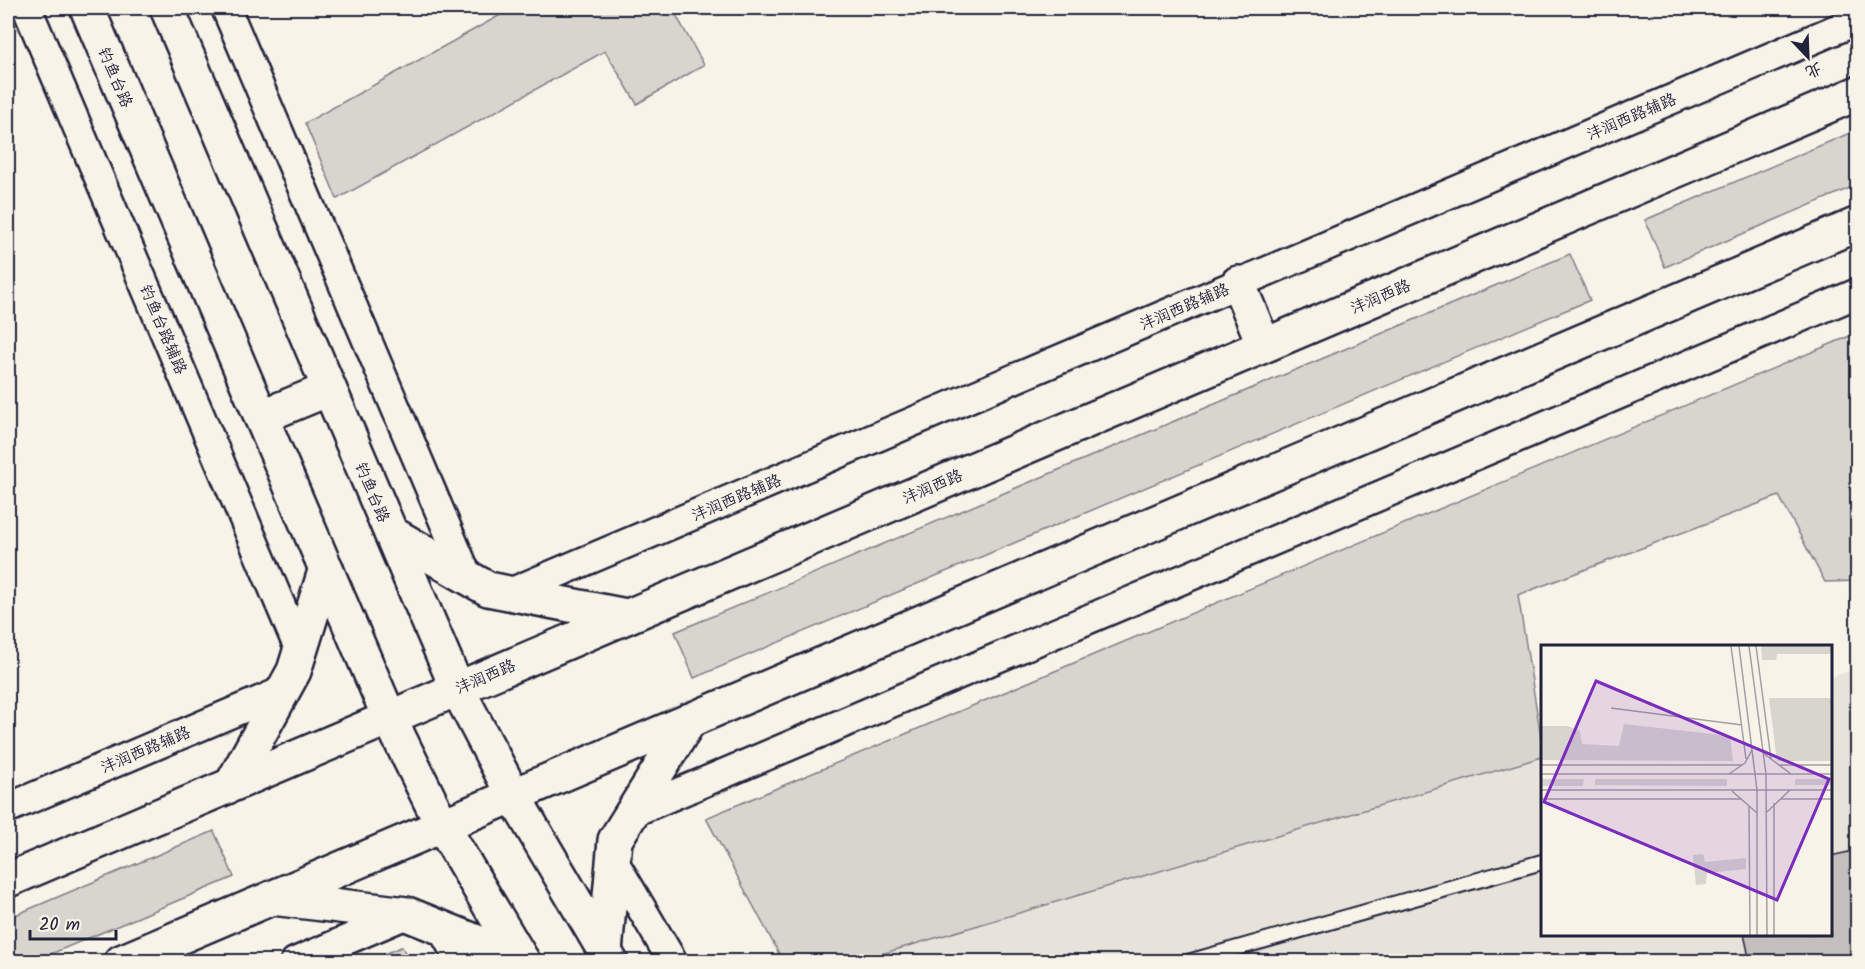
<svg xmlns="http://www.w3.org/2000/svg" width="1865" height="969" font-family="Kalam,'LXGW WenKai TC',sans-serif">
<rect width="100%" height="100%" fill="#f7f3e8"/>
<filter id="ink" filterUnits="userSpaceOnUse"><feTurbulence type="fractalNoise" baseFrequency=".0167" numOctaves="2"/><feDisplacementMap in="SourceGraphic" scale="12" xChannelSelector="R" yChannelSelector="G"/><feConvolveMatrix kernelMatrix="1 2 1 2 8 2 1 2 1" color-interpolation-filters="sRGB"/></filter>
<g filter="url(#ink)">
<path fill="#e7e3db" d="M1857 669V961L808 962 1542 757V934H1830L1831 677Z"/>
<g fill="#d8d5cf" stroke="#7d7c85" stroke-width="1.5">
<path d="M513 8H672L704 65 637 104 605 51 337 199 305 123Z"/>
<path d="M1857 130V185L1665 267 1645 220Z"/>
<path d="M1570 254 1590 300 694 678 675 632Z"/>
<path d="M1857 333V581L1825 582 1779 496 1518 595 1542 743V757L858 961H783L706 818Z"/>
<path d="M214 831 234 877 34 961H8V918Z"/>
<path d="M402 947 410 961H368L401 947Z"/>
</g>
<path fill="#c2bfbd" stroke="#22223b" stroke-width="1.5" d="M1858 850V962H1750L1744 934H1830V856Z"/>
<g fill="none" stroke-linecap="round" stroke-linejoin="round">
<g stroke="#22223b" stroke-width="18">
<path id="lane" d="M1188 962 1542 862"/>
</g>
<g stroke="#22223b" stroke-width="33">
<g id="street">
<path d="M27 8 300 651"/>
<path d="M226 8 468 578"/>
<path d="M510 593 1858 20"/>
<path d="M8 808 283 691"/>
<path d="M631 813 1858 293"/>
<path d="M613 860 673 962"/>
<path d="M441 927 461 962"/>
<path d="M295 962 407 914"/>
</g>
</g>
<g stroke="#22223b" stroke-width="38">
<g id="secondary">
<path d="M87 8 389 717 442 825 523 962"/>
<path d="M167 8 457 688 513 795 611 962"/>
<path d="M1238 283 1264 345"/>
<path d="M261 417 329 389"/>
<path d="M391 533 488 589 626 616"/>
<path d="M232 784 294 671 326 568"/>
<path d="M8 880 1858 93"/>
<path d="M272 898 407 914 522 960"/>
<path d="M605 952 615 840 690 720"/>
<path d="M121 962 1858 224"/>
</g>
</g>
<use href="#lane" stroke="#f7f3e8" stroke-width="14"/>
<use href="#street" stroke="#f7f3e8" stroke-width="28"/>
<use href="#secondary" stroke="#f7f3e8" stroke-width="33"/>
</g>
</g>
<g text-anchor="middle" stroke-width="4.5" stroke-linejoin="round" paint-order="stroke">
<g font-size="16" fill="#22223b" stroke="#f7f3e8">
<text transform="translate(116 77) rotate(67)" y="6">钓鱼台路</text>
<text transform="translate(1631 116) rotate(-23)" y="6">沣润西路辅路</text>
<text transform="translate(1380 296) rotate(-23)" y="6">沣润西路</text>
<text transform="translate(1184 306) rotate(-23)" y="6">沣润西路辅路</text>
<text transform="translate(164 329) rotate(67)" y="6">钓鱼台路辅路</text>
<text transform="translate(932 486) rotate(-23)" y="6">沣润西路</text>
<text transform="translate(373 492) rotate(67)" y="6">钓鱼台路</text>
<text transform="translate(736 497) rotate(-23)" y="6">沣润西路辅路</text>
<text transform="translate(485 676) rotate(-23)" y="6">沣润西路</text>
<text transform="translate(145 749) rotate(-23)" y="6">沣润西路辅路</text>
</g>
</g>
<g transform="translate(1541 645)">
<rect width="291" height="291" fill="#f7f3e8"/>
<path d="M220 1H291V9H236L235 15H221ZM228 53H291V116H236ZM83 79 189 91 192 116 0 115V81H27L39 86 41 99 78 101ZM0 134H43L42 141H0ZM54 134H186V141L54 140ZM254 134H291V140H254ZM162 209 164 217 205 213V224L166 228 165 239 155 240 152 210Z" fill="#d8d5cf"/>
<path fill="none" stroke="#a29fa3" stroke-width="1.5" d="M190 1 205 114M198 1 216 145V290M208 1 225 129 226 290M215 1 230 114M70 63 201 80M222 108 250 129M0 120H201M237 120H291M0 129H291M188 129 204 118 211 105M0 145H291M191 146 216 168M0 154H201M240 154H291M233 158V290M208 161 209 290M226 167 249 145"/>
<path fill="#7b2cbf" fill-opacity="0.15" stroke="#7b2cbf" stroke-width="3" d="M55 36 288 134 236 255 3 157Z"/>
<rect width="291" height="291" fill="none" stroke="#22223b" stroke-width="3"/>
</g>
<rect width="1865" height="969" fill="none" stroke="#f7f3e8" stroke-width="30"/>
<rect x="15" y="15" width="1835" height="939" fill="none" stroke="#22223b" stroke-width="2" filter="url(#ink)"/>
<g transform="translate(1808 57) rotate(157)" stroke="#f7f3e8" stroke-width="4.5" paint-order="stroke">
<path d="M0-4.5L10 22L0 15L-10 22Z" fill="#22223b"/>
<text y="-9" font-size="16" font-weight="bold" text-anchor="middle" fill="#22223b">北</text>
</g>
<path d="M30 930v9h86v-9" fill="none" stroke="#22223b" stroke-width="3"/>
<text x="39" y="930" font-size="18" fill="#22223b" stroke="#f7f3e8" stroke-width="4.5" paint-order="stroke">20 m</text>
</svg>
